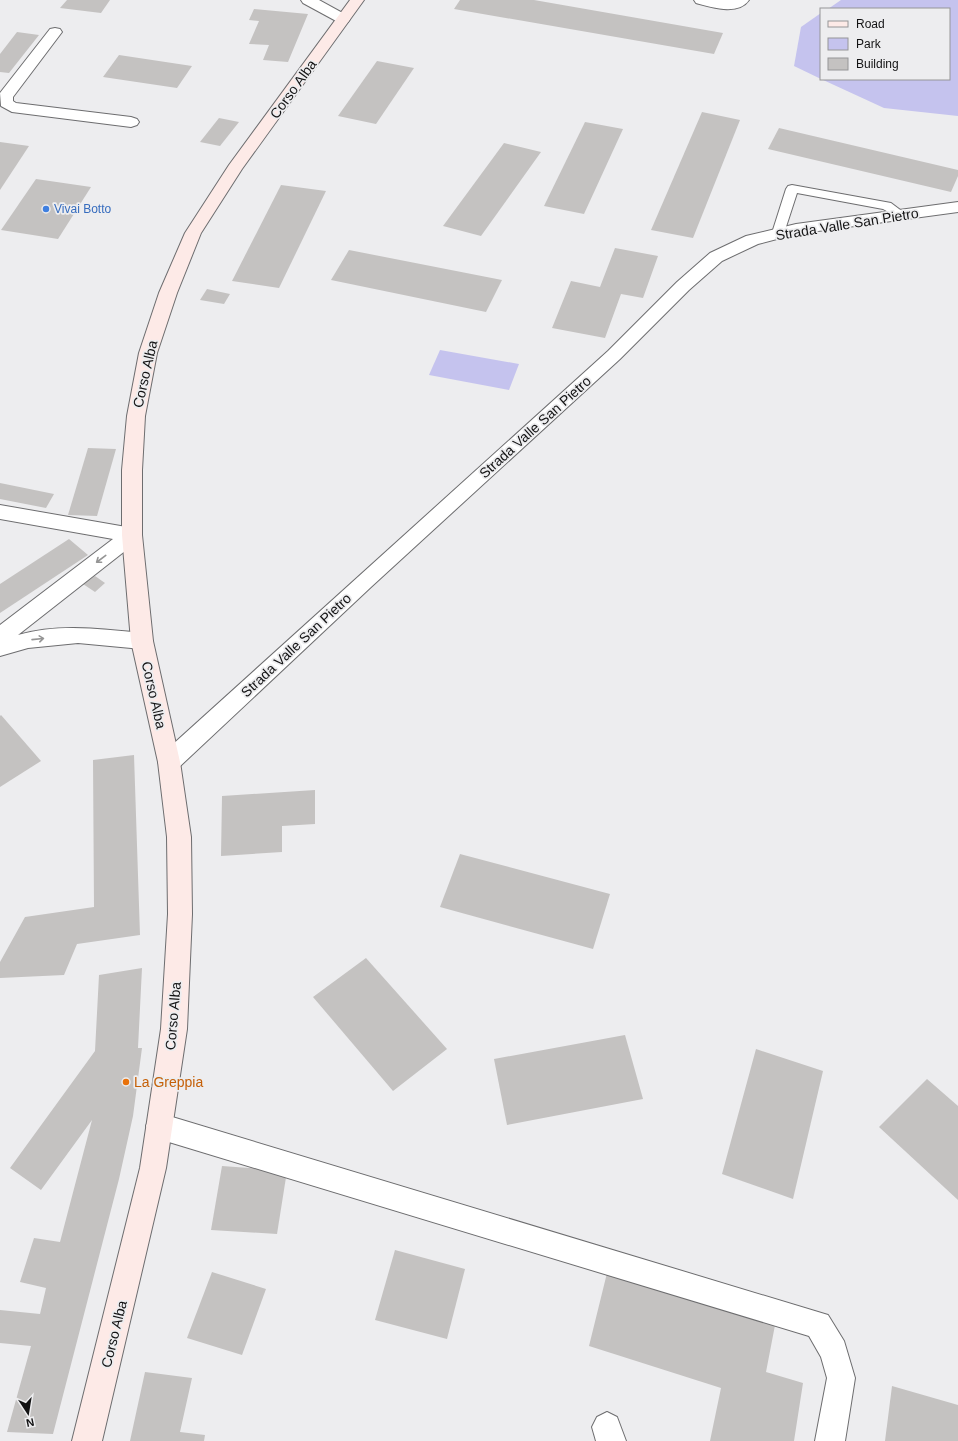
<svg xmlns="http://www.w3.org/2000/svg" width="958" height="1441" font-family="Arial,sans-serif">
<rect width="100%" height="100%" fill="#ededef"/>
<g fill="#c5c3ee">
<path d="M841 0H958V116L884 108 821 79H949V9H828Z"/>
<path d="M821 13V79L794 66 801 27Z"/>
<path d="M440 350 519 364 509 390 429 375Z"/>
</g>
<g fill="#c4c2c1">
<path d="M67 0H110L101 13 60 8Z"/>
<path d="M460 0H534L723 33 714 54 454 9Z"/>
<path d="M254 9 308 14 288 62 263 60 269 45 249 44 259 21 249 20Z"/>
<path d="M17 32 39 35 9 73 0 72V54Z"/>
<path d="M119 55 192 66 177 88 103 77Z"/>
<path d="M377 61 414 68 376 124 338 116Z"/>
<path d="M702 112 740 120 693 238 651 230Z"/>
<path d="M219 118 239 122 220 146 200 142Z"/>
<path d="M585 122 623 129 584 214 544 206Z"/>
<path d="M779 128 958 170V176L951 192 768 149Z"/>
<path d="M0 142 29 146 0 190Z"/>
<path d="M504 143 541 152 481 236 443 226Z"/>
<path d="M36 179 91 187 58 239 1 230Z"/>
<path d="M281 185 326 191 279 288 232 281Z"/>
<path d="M615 248 658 256 643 298 621 294 605 338 552 328 571 281 600 287Z"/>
<path d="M349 250 502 280 486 312 331 280Z"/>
<path d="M207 289 230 294 224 304 200 300Z"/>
<path d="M88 448 116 449 97 516 68 515Z"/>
<path d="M0 483 54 494 46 508 0 499Z"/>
<path d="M69 539 88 555 0 613V584Z"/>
<path d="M95 576 105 583 95 592 83 584Z"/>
<path d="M1 715 41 761 0 787V716Z"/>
<path d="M134 755 140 935 77 944 64 975 0 978V962L25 917 94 907 93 760Z"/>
<path d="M315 790V824L282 826V852L221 856 222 796Z"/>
<path d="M460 854 610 894 593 949 440 907Z"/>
<path d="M366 958 447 1049 393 1091 313 997Z"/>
<path d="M142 968 138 1048H142L133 1116 119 1179 53 1434 7 1432 31 1346 0 1343V1310L40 1314 46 1288 20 1282 34 1238 60 1242 92 1120 41 1190 10 1168 95 1051 99 975Z"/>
<path d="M625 1035 643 1099 507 1125 494 1059Z"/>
<path d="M756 1049 823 1071 793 1199 722 1174Z"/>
<path d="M927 1079 958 1106V1200L879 1127Z"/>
<path d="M222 1166 287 1171 277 1234 211 1230Z"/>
<path d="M395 1250 465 1269 447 1339 375 1320Z"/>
<path d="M608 1269 776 1320 766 1372 803 1383 794 1441H710L721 1388 589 1346Z"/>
<path d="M212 1272 266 1289 242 1355 187 1338Z"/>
<path d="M145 1372 192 1378 180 1432 205 1435 204 1441H130Z"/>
<path d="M892 1386 958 1405V1441H885Z"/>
</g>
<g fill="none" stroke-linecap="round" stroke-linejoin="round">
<g stroke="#6d6d6f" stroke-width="2">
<path id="lane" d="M792 185 891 203 907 215 905 218 901 219 883 209 797 193 784 233 782 236H774L772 233 786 189 788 186Z"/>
</g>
<g stroke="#6d6d6f" stroke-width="2">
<g id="street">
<path d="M301 0H319L348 16 350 19 348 22 343 23 338 22 303 3Z"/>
<path d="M694 0H749C738 16 711 7 696 3Z"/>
<path d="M55 28 60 29 62 32 13 97V101L16 103 131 117 137 119 139 122 137 125 131 127 12 112 1 106 0 93 50 29Z"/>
<path d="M958 202V212L796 234 758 244 722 261 689 290 620 359 371 587 177 769 169 771 161 769 158 762 161 755 608 351 677 282 710 253 746 236 796 224Z"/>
<path d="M0 505 132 528 139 530 142 535 139 540 18 635C59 623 101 629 142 633L149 635 153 641 149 647 142 649 78 643 28 648 0 656V625L113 539 0 519Z"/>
<path d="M159 1113 828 1315 844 1341 855 1378 845 1441H815L827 1378 821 1357 809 1336 159 1139 150 1135 146 1126 150 1117Z"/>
<path d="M607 1412 617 1417 626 1441H596L592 1427 597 1417Z"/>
</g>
</g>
<g stroke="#6d6d6f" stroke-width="2">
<path id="secondary" d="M350 0H364L242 169 201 233 177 293 157 353 145 416 142 470V535L153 641 180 762 191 837 192 914 187 1029 166 1168 102 1441H72L140 1168 161 1029 168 914 167 837 158 762 131 641 122 535V470L127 416 139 353 159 293 185 233 229 165Z"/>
</g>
<use href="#lane" fill="#fff" fill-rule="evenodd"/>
<use href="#street" fill="#fff" fill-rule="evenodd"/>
<use href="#secondary" fill="#fdeae7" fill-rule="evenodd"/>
</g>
<defs><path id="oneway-shaft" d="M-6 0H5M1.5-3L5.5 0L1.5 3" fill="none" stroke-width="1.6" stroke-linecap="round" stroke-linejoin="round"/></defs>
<g stroke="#959595">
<use href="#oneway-shaft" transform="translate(101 559) rotate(143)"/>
<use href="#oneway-shaft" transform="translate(38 639) rotate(-6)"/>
</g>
<circle fill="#3f7fe0" stroke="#ededef" stroke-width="1.5" cx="46" cy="209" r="4"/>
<circle fill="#e8710a" stroke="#ededef" stroke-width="1.5" cx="126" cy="1082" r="4"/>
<g text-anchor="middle" stroke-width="3.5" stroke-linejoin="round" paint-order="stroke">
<g font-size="12" fill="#366cbe" stroke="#ededef" text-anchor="start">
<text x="54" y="213">Vivai Botto</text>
</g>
<g font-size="14" fill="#131314" stroke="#ededef">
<text transform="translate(293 89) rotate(-54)" y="5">Corso Alba</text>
<text transform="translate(847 224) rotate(-9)" y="5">Strada Valle San Pietro</text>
<text transform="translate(145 374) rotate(-77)" y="5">Corso Alba</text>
<text transform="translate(535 427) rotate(-42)" y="5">Strada Valle San Pietro</text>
<text transform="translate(296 645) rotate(-43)" y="5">Strada Valle San Pietro</text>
<text transform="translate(154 695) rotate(77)" y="5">Corso Alba</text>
<text transform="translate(173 1016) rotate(-85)" y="5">Corso Alba</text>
<text transform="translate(114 1334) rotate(-76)" y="5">Corso Alba</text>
</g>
<g font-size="14" fill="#c56008" stroke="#ededef" text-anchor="start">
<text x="134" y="1087">La Greppia</text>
</g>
</g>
<rect x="820" y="8" width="130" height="72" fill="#ededef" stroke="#969697"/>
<rect x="828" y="21" width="20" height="6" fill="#fdeae7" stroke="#969697"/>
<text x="856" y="28" font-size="12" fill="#131314">Road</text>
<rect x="828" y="38" width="20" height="12" fill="#c5c3ee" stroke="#969697"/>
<text x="856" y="48" font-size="12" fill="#131314">Park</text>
<rect x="828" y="58" width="20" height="12" fill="#c4c2c1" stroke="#969697"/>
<text x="856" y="68" font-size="12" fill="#131314">Building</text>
<g transform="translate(28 1413) rotate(168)" stroke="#ededef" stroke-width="3" paint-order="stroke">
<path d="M0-3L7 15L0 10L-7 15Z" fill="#131314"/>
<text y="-6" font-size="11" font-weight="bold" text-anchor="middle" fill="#131314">N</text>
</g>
</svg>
